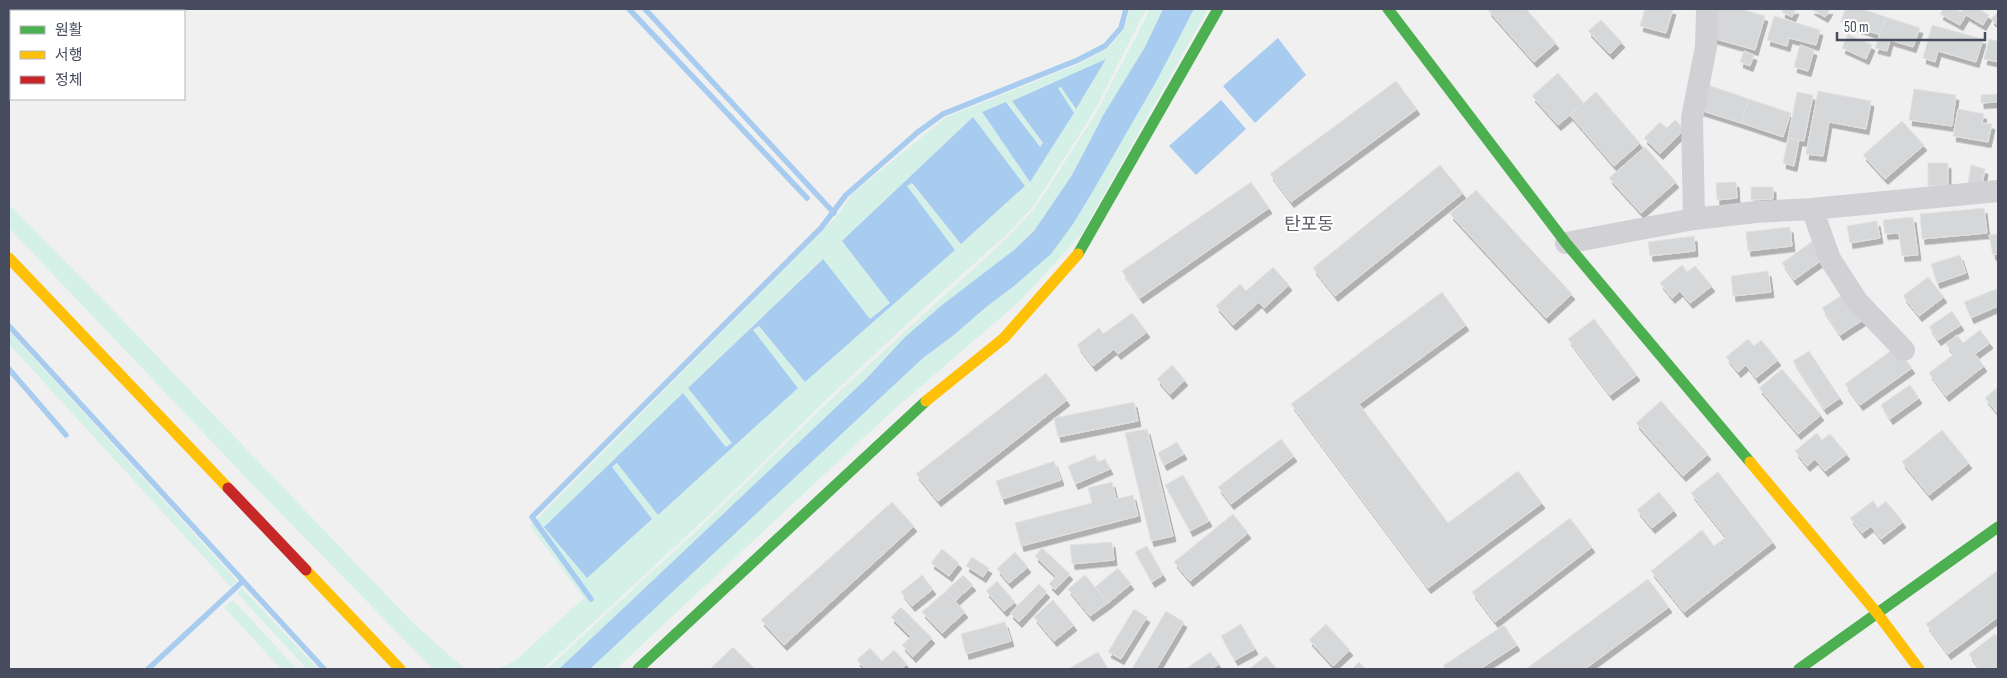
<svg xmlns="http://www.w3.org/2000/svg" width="2007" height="678" font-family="'Sofia Sans Condensed','Noto Sans KR',sans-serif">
<defs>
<filter id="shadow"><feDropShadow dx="3" dy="5.5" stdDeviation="0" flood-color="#0004"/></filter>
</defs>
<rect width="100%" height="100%" fill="#f1f0f0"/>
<g fill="#d4f0e7" fill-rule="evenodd">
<path d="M1130 9H1146L1095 110 1033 207 1004 237 923 309 827 399 708 516 543 669H495L505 666 517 659 584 598 530 526 838 215 851 195 946 117 1081 63 1108 48 1124 30ZM1105 60 1076 109 1061 87 1058 89 1074 113 1030 181 982 113 1007 102 1039 147 1043 144 1012 101ZM973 117 1025 186 961 244 911 183 907 187 955 250 805 382 758 326 753 331 798 387 658 515 617 463 544 527 683 393 727 447 732 443 688 388 822 259 870 319 890 303 843 241Z"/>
<path d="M1150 9H1163L1145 47 1104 114 1072 175 1034 231 1014 250 942 305 904 338 866 379 559 669H547L710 518 829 401 1006 239 1035 208 1097 112Z"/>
<path d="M1194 9H1208L1081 235 1021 300 889 414 616 669H590L923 358 954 335 985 308 1014 286 1093 191 1157 80Z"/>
<path d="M9 205 113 310 414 624 464 668 470 669H433L252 484 9 228Z"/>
<path d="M9 331 237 581 231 587 9 344Z"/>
<path d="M242 588 318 669H307L237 593Z"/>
<path d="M233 600 297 669H281L224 607Z"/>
</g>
<g fill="#a8ccef">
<path d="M1163 9H1194L1157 80 1093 191 1073 224 1051 254 1014 286 985 308 954 335 923 358 590 669H559L866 379 904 338 942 305 1014 250 1034 231 1072 175 1104 114 1145 47Z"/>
<path d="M1278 38 1306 75 1255 123 1223 86Z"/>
<path d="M1106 59 1076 109 1061 87 1058 88 1074 113 1030 182 982 112 1006 102 1040 147 1043 143 1012 101Z"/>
<path d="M1221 100 1246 129 1196 175 1169 146Z"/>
<path d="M973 117 1025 186 961 244 912 183 907 186 955 250 805 382 759 326 753 330 798 388 658 515 617 463 612 467 652 519 587 578 544 527 683 393 726 447 732 443 688 388 823 259 870 319 890 303 842 241Z"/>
</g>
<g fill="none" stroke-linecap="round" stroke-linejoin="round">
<g stroke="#a8ccef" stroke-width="5.5">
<path d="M629 9 807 198"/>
<path d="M645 9 834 213"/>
<path d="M9 326 324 669"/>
<path d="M9 369 66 435"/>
<path d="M591 599 532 517 821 228 846 195 918 132 943 114 1078 60 1105 46 1121 28 1126 9"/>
<path d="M148 669 243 581"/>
</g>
</g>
<g fill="#d6d7d9" stroke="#e2e2e3" filter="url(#shadow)">
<path d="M1490 9H1526L1556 43 1534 62 1488 10Z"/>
<path d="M1645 9H1673L1666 33 1640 26Z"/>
<path d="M1717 9H1741L1765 16 1755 50 1709 37Z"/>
<path d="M1783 9H1796L1792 17 1782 12Z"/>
<path d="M1811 9H1830L1825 17Z"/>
<path d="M1845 9H1862L1886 17 1880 35 1841 22Z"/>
<path d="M1943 9H1956L1961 12 1963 9H1979L1989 15 1983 25 1966 15 1960 25 1940 14Z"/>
<path d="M1998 12V26L1991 19Z"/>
<path d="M1774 16 1820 30 1816 45 1789 38 1787 46 1767 40Z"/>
<path d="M1886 17 1920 28 1913 47 1890 40 1887 51 1875 48Z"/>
<path d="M1601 20 1622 42 1610 54 1588 31Z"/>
<path d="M1932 25 1983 39 1976 62 1938 51 1935 62 1923 58Z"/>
<path d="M1848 34 1872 45 1866 59 1842 48Z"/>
<path d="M1989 39 1998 41V62L1984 59Z"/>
<path d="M1800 45 1814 50 1808 71 1794 67Z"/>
<path d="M1744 51 1754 55 1750 66 1740 62Z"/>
<path d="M1558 73 1584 103 1558 125 1532 96Z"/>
<path d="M1396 81 1417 109 1291 202 1270 174Z"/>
<path d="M1708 85 1749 99 1741 123 1700 110Z"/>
<path d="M1914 89 1956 95 1952 126 1909 120Z"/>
<path d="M1818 91 1871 101 1866 129 1829 122 1823 156 1806 154Z"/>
<path d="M1596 92 1640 143 1614 166 1570 115Z"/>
<path d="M1797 92 1813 95 1804 141 1788 138Z"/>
<path d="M1998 94V102L1981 103V95Z"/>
<path d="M1749 99 1791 113 1783 137 1741 123Z"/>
<path d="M1958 109 1984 114 1982 123 1992 124 1988 142 1953 136Z"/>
<path d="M1675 120 1685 129 1660 154 1644 138 1660 122 1667 128Z"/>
<path d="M1902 121 1924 145 1885 179 1863 155Z"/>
<path d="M1788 138 1799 140 1794 166 1783 163Z"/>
<path d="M1645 147 1676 182 1641 213 1609 178Z"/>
<path d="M1928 163H1948V185L1928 186Z"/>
<path d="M1440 165 1463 193 1335 296 1313 268Z"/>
<path d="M1971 165 1985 169 1982 186 1968 183Z"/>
<path d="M1251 182 1269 208 1140 298 1122 271Z"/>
<path d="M1736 182 1737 198 1717 200 1716 183Z"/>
<path d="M1751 187H1773V199L1751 200Z"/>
<path d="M1476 190 1572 294 1546 318 1450 214Z"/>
<path d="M1984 208 1987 233 1922 239 1920 214Z"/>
<path d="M1913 217 1918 255 1902 256 1899 233 1885 234 1883 220Z"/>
<path d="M1877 221 1880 238 1850 243 1847 226Z"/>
<path d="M1790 227 1792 246 1748 251 1746 232Z"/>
<path d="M1998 234V254L1993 255 1989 235Z"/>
<path d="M1694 236 1695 251 1650 256 1648 242Z"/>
<path d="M1817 238 1829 255 1794 280 1782 263Z"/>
<path d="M1960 255 1966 273 1937 283 1931 264Z"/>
<path d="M1682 265 1687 272 1695 266 1712 286 1690 303 1680 291 1672 298 1660 283Z"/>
<path d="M1273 267 1289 285 1264 308 1259 302 1233 325 1216 306 1240 284 1246 291Z"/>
<path d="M1768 271 1771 292 1733 296 1731 276Z"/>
<path d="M1928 277 1944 297 1919 316 1903 296Z"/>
<path d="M1855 287 1872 314 1840 335 1822 308Z"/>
<path d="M1996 289 1998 295V306L1971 318 1964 302Z"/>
<path d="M1442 292 1466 325 1359 404 1448 523 1518 471 1542 503 1428 588 1291 404Z"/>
<path d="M1952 311 1961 325 1938 340 1929 327Z"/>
<path d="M1132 313 1147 332 1118 354 1114 349 1093 366 1077 345 1099 328 1103 334Z"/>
<path d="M1594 319 1637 375 1610 395 1568 339Z"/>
<path d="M1980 330 1990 343 1975 354 1984 366 1946 396 1929 373 1954 354 1946 344 1957 335 1963 343Z"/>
<path d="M1748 339 1754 346 1761 340 1778 360 1756 378 1746 365 1738 372 1726 357Z"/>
<path d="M1896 347 1912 368 1860 405 1845 384Z"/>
<path d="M1809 351 1840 398 1824 409 1793 361Z"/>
<path d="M1172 365 1185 380 1170 394 1157 379Z"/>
<path d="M1782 369 1821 415 1798 434 1759 388Z"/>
<path d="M1046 373 1067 400 938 501 916 474Z"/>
<path d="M1910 385 1919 398 1890 419 1881 405Z"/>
<path d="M1998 387V414L1985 398Z"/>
<path d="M1661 401 1708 454 1683 476 1636 423Z"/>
<path d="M1134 402 1138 421 1058 437 1054 418Z"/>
<path d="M1147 429 1173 536 1151 541 1125 433Z"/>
<path d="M1942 430 1969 463 1929 495 1902 462Z"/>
<path d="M1817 433 1822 440 1830 434 1847 454 1825 471 1815 459 1807 466 1795 451Z"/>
<path d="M1281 439 1294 456 1231 504 1218 487Z"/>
<path d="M1177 442 1184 454 1164 465 1158 453Z"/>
<path d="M1095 455 1098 462 1105 459 1110 469 1075 484 1068 466Z"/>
<path d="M1054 461 1061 480 1002 499 996 481Z"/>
<path d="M1718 472 1773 542 1684 612 1651 571 1702 530 1714 546 1726 537 1691 493Z"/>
<path d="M1183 475 1209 521 1190 531 1165 485Z"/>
<path d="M1112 482 1116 499 1133 495 1138 516 1021 546 1015 523 1092 503 1088 488Z"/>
<path d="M1659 492 1674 510 1652 528 1637 510Z"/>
<path d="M1873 501 1878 508 1886 501 1903 522 1881 539 1871 526 1862 533 1850 518Z"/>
<path d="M892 502 914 526 784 645 761 620Z"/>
<path d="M1233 514 1248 533 1190 581 1174 562Z"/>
<path d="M1570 518 1592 547 1495 622 1472 592Z"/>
<path d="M1112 542 1114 560 1072 564 1070 545Z"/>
<path d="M1147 546 1163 575 1152 582 1135 552Z"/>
<path d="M1042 548 1070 574 1055 590 1049 584 1056 576 1035 556Z"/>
<path d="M942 549 959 563 949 576 931 563Z"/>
<path d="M1015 552 1028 567 1009 583 997 569Z"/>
<path d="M972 557 989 568 983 577 966 566Z"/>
<path d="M1118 568 1131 584 1108 603 1095 587Z"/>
<path d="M1998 570V617L1948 654 1926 624Z"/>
<path d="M922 575 933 589 912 606 901 592Z"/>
<path d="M963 575 973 585 955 601 946 591Z"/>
<path d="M1085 575 1108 603 1090 616 1068 589Z"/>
<path d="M1648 579 1669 607 1585 669H1526Z"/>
<path d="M997 581 1015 602 1004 611 986 591Z"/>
<path d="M1039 584 1047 592 1019 622 1010 613Z"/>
<path d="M946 591 965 612 942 633 922 612Z"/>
<path d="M1053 600 1074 625 1054 641 1034 617Z"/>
<path d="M901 607 932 638 913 657 902 645 911 637 891 617Z"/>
<path d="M1134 609 1147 617 1121 659 1108 652Z"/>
<path d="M1166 611 1184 622 1156 669H1132Z"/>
<path d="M1005 622 1011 641 966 654 961 634Z"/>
<path d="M1241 624 1255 649 1235 660 1221 636Z"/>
<path d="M1326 624 1350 650 1333 666 1309 640Z"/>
<path d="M1504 625 1517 645 1480 669H1445L1443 666Z"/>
<path d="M1995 634 1998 637V669H1980L1969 654Z"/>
<path d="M733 647 755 669H710Z"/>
<path d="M870 648 882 661 894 650 907 664 901 669H865L857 660Z"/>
<path d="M1098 652 1108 669H1068Z"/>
<path d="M1210 652 1219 664 1212 669H1186Z"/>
<path d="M1266 656 1277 669H1249Z"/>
<path d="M1359 662 1366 669H1352Z"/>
</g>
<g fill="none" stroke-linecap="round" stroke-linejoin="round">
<g stroke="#d1d1d5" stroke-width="22">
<path d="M1812 209 1830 259 1857 301 1904 350"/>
<path d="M1694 219 1692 118 1706 47 1707 9"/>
<path d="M1566 243 1694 219 1756 212 1812 209 1998 191"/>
</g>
<g stroke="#4caf50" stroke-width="11">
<path d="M1388 9 1566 243 1750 462"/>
<path d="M1078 254 1218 9"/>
<path d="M638 669 926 401"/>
<path d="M1799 669 1998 527"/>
</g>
<g stroke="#ffc107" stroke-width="11">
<path d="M9 258 228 488"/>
<path d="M926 401 1004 338 1078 254"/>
<path d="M1750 462 1877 613 1919 669"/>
<path d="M306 570 400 669"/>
</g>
<path stroke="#c62828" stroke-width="11" d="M228 488 306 570"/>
</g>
<g text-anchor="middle" stroke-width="4" stroke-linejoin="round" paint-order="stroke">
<g font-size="18" fill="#5b5d64" stroke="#fff">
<text x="1309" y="230">탄포동</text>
</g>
</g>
<rect width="2007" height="678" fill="none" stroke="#464c5d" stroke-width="20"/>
<rect x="10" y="10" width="175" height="90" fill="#ffffff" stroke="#b5b7be"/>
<rect x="20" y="26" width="25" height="8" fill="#4caf50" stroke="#b5b7be"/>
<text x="55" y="35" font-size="15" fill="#464c5d">원활</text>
<rect x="20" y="51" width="25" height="8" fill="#ffc107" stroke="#b5b7be"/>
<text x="55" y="60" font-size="15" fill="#464c5d">서행</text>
<rect x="20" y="76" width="25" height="8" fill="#c62828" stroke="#b5b7be"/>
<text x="55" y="85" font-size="15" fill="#464c5d">정체</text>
<path d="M1837 32v8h148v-8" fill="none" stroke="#464c5d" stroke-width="2.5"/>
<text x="1844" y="32" font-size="15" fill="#464c5d" stroke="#ffffff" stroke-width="4" paint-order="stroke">50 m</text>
</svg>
